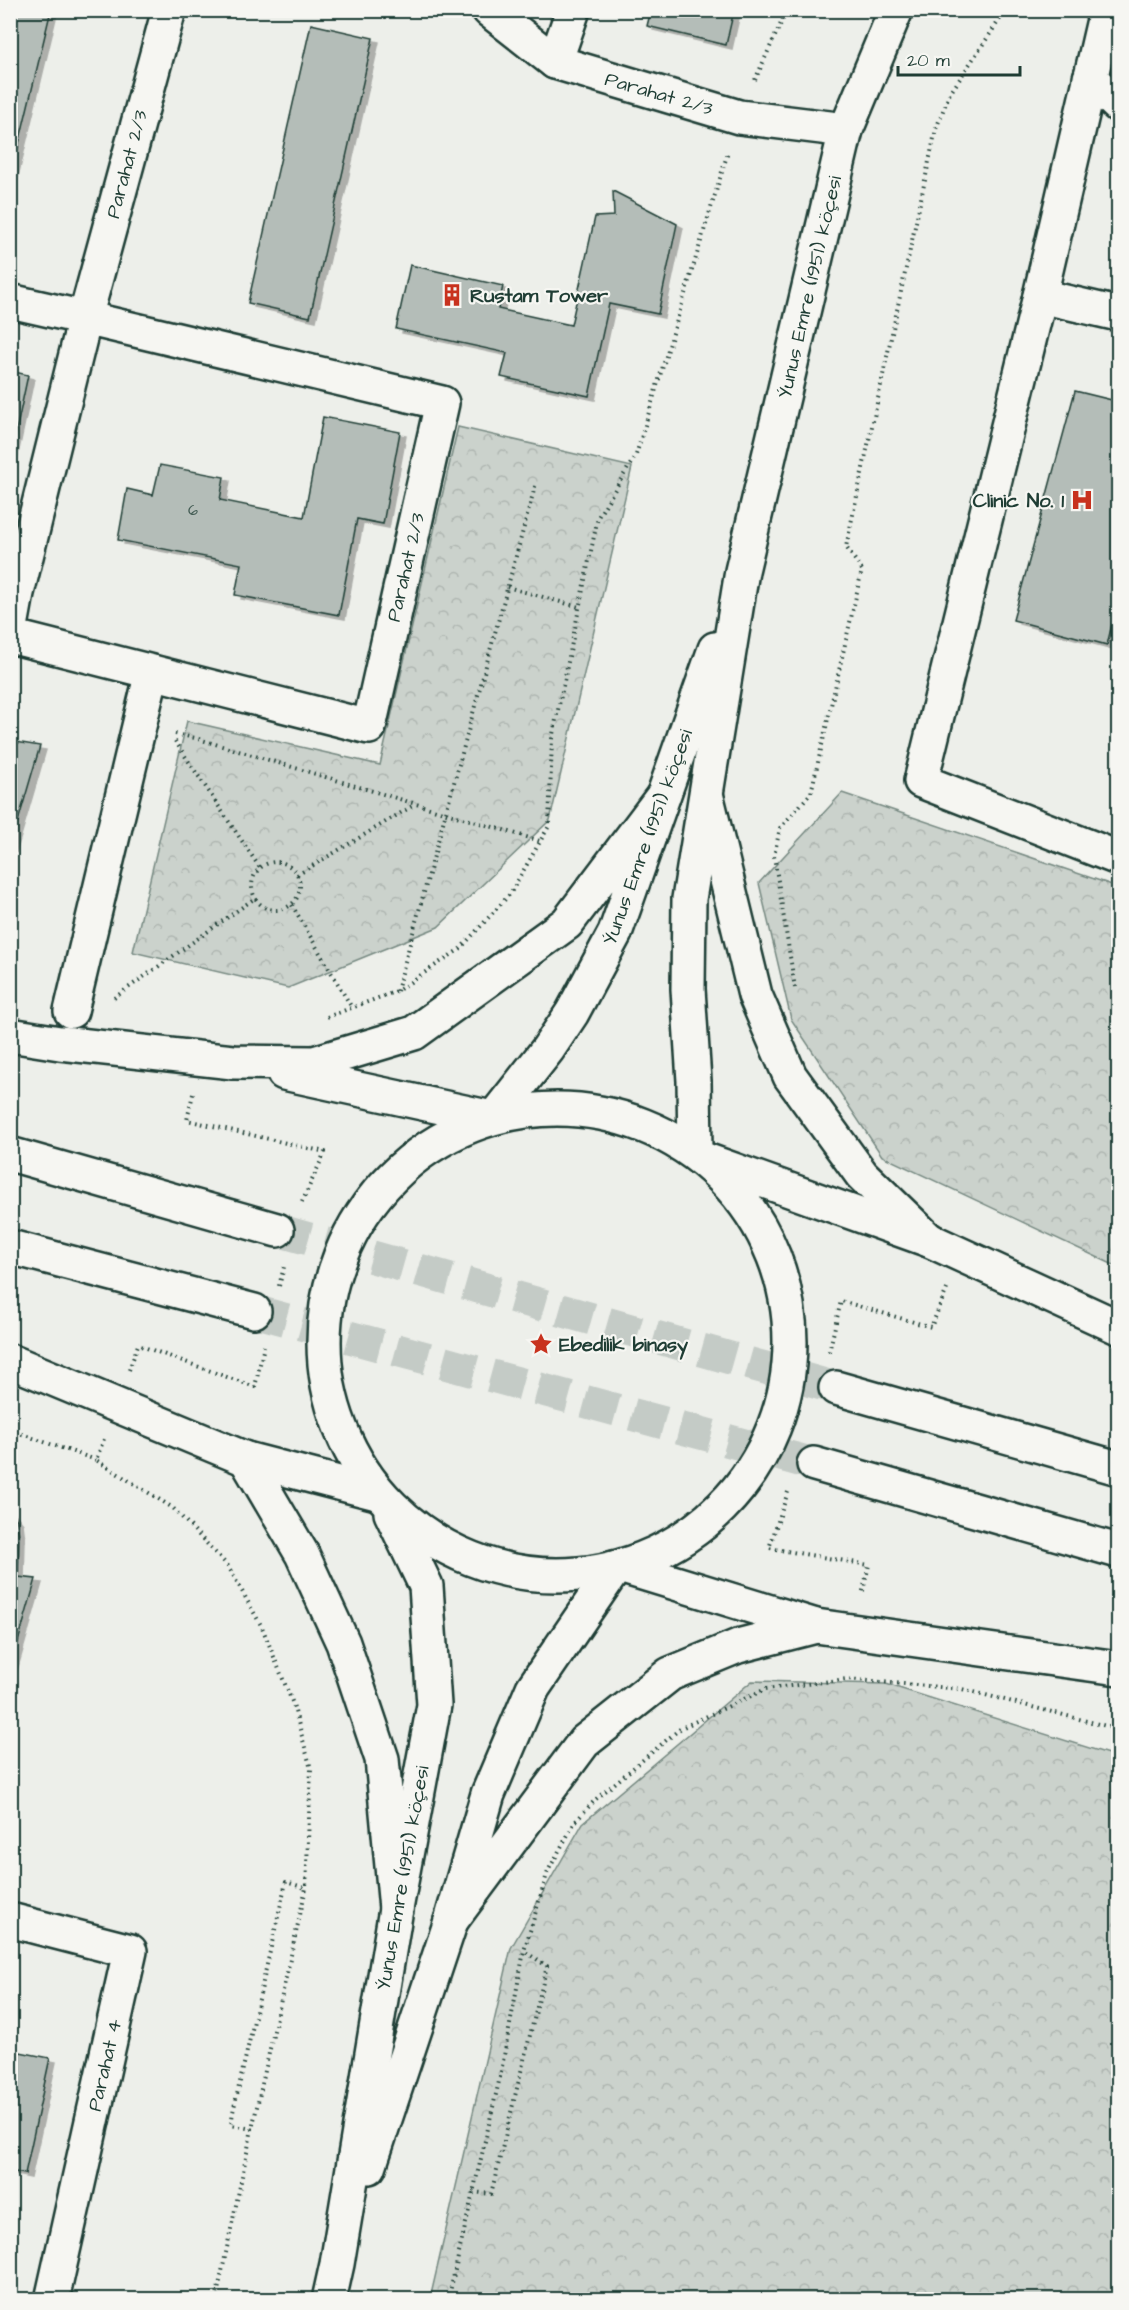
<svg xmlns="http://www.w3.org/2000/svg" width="1129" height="2310" font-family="'Architects Daughter',sans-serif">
<defs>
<pattern id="park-crowns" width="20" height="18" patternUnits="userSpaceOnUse" patternTransform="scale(1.5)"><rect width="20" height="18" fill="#cbd2cc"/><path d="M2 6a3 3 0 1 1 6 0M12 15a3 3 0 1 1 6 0" fill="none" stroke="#aeb5b0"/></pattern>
<filter id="shadow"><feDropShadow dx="6" dy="4" stdDeviation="0" flood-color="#0004"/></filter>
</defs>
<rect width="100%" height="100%" fill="#edefea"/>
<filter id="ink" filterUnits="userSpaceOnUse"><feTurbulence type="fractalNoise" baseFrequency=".0167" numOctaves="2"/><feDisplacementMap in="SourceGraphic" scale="12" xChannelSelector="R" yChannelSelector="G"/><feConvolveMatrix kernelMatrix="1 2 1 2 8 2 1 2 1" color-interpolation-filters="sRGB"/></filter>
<g filter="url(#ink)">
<g fill="url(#park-crowns)" stroke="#758880" stroke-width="1.5">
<path d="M458 427 632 467 550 820 438 927 288 988 133 952 187 721 380 765Z"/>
<path d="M842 793 1118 887V1267L882 1156 791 1019 759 883Z"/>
<path d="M752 1681 886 1684 1118 1757V2299H430L511 1948 583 1823Z"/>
</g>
<g fill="#b4bdb8" stroke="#1f3d34" stroke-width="1.5" filter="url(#shadow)">
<path d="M10 10H51L10 181Z"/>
<path d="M651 10H734L726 45 647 26Z"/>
<path d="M311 24 373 38 310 317 248 303Z"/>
<path d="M613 191 677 224 658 314 609 304 589 396 501 377 507 353 396 329 410 265 503 286 498 309 571 325 595 217 614 216Z"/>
<path d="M10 371 28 375 10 460Z"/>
<path d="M1118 377V599L1107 645 1013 620 1075 391 1112 400Z"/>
<path d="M323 417 400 432 383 524 357 519 339 615 235 595 241 564 118 540 127 489 153 495 160 465 224 477 220 500 304 517Z"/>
<path d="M10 741 40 746 10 849Z"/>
<path d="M10 1511 17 1520 19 1536 18 1577 36 1579 10 1670Z"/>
<path d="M10 2050 50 2058 25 2174 10 2171Z"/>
</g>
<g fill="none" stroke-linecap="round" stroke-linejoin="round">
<g stroke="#c4cbc6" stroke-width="33" stroke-dasharray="33 16" stroke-linecap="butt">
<path d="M277 1230 836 1388"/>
<path d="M254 1311 814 1464"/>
</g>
<g stroke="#1f3d34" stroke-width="38">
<g id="minor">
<path d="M489 10 555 62 739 117 846 130"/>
<path d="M1106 11 1040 296 921 781 1118 858"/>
<path d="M555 62 573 10"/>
<path d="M1090 78 1118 105"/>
<path d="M1040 296 1118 314"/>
<path d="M10 301 85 318 169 10"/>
<path d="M10 632 17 593 85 318 442 403 369 727 10 636"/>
<path d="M71 1011 152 672"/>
<circle cx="557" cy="1342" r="233"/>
<path d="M496 1115 548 1049 572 1013 615 933 715 649"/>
<path d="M695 1153 694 1081 688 989 689 899 742 571 846 130 896 10"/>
<path d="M10 1920 130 1951 52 2300"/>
<path d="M369 2167 451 1921 488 1794 533 1688 615 1568"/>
<path d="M329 2300 337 2264 396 1909 434 1705 426 1586 391 1513"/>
</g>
</g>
<g stroke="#1f3d34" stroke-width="38">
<g id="major">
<path d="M707 798 755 995 790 1076 862 1175 929 1240"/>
<path d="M10 1035 60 1043 233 1062 314 1063 414 1033 567 923 663 796"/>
<path d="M284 1073 487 1117"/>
<path d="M10 1154 277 1230"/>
<path d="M703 1159 929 1240 1118 1327"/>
<path d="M10 1247 254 1311"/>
<path d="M10 1361 246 1459 377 1493"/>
<path d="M836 1388 1118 1468"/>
<path d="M246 1459 302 1554 343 1643 382 1759 396 1909"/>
<path d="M814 1464 1118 1551"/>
<path d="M623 1567 816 1626 1118 1668"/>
<path d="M451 1921 584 1742 670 1674 738 1646 816 1626"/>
</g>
</g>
<g stroke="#1f3d34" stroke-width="4" stroke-dasharray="1.5 4.5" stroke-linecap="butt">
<path d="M755 80 787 10"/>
<path d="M507 587 579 607"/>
<path d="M175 734 195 738 540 841"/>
<path d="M175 741 260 868"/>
<circle cx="276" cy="886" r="24"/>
<path d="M297 875 414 805"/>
<path d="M292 905 352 1008"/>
<path d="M795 988 774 856 780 828 811 793 862 570 846 547 936 129 949 95 1006 10"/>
<path d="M397 991 536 483"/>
<path d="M114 998 255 898"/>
<path d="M327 1017 397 991 460 949 510 894 549 826 552 739 598 517 636 455 728 152"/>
<path d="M193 1094 187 1120 325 1152 302 1202"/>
<path d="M279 1286 284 1267"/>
<path d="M829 1352 841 1301 931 1327 947 1289"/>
<path d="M129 1370 138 1345 255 1387 264 1346"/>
<path d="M10 1430 96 1460"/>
<path d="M104 1439 96 1460 173 1508 228 1566 262 1627 293 1704 311 1769 306 1888 252 2129"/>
<path d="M788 1492 769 1548 869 1565 862 1595"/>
<path d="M473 2192 491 2194 547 1966 524 1951"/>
<path d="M216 2300 252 2129 231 2125 233 2112 286 1882 306 1888"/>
<path d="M448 2300 500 2077 524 1951 548 1871 575 1822 596 1799 681 1728 766 1689 847 1679 962 1689 1118 1729"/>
</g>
<use href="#minor" stroke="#f6f6f2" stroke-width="33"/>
<use href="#major" stroke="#f6f6f2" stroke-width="33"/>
</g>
</g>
<defs>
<g id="building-bare" transform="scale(1.8)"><path d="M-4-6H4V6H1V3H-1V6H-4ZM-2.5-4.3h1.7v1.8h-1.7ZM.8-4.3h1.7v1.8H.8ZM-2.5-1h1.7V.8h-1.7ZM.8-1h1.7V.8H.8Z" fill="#c8321e" stroke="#f6f6f2" stroke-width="2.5" paint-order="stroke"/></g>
<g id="hospital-bare" transform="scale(1.8)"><path d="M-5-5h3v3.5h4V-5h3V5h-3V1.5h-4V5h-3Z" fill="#c8321e" stroke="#f6f6f2" stroke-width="2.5" paint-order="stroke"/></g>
<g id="sight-bare" transform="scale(1.8)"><path d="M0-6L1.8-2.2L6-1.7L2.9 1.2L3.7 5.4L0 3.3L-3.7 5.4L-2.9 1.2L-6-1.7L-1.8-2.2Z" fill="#c8321e" stroke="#f6f6f2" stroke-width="2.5" paint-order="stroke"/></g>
</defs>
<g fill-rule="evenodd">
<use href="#building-bare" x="452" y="295"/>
<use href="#hospital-bare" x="1082" y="500"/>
<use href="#sight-bare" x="541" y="1344"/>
</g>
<g text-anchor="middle" stroke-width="4.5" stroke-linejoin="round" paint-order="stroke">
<g font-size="16" fill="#445d55">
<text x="193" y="515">6</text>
</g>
<g font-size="20" fill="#1f3d34" stroke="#f6f6f2">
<text transform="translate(659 93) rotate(16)" y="7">Parahat 2/3</text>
<text transform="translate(126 164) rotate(-75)" y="7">Parahat 2/3</text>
<text transform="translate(809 287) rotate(-77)" y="7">Ýunus Emre (1951) köçesi</text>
<text transform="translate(405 567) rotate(-77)" y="7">Parahat 2/3</text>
<text transform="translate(647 837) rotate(-70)" y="7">Ýunus Emre (1951) köçesi</text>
<text transform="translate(402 1878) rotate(-80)" y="7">Ýunus Emre (1951) köçesi</text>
<text transform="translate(104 2065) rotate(-77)" y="7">Parahat 4</text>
</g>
<g font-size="20" font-weight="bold" fill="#1f3d34" stroke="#f6f6f2" text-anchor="start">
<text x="470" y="302">Rustam Tower</text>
<text x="1064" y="507" text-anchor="end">Clinic No. 1</text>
<text x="559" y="1351">Ebedilik binasy</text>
</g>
</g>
<rect width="1129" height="2310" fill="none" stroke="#f6f6f2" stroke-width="36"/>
<rect x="18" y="18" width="1093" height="2274" fill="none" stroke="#1f3d34" stroke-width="2" filter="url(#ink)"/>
<path d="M898 66v9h122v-9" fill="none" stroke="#1f3d34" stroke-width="3"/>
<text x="907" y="66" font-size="18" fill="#1f3d34" stroke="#f6f6f2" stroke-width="4.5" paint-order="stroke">20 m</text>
</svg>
